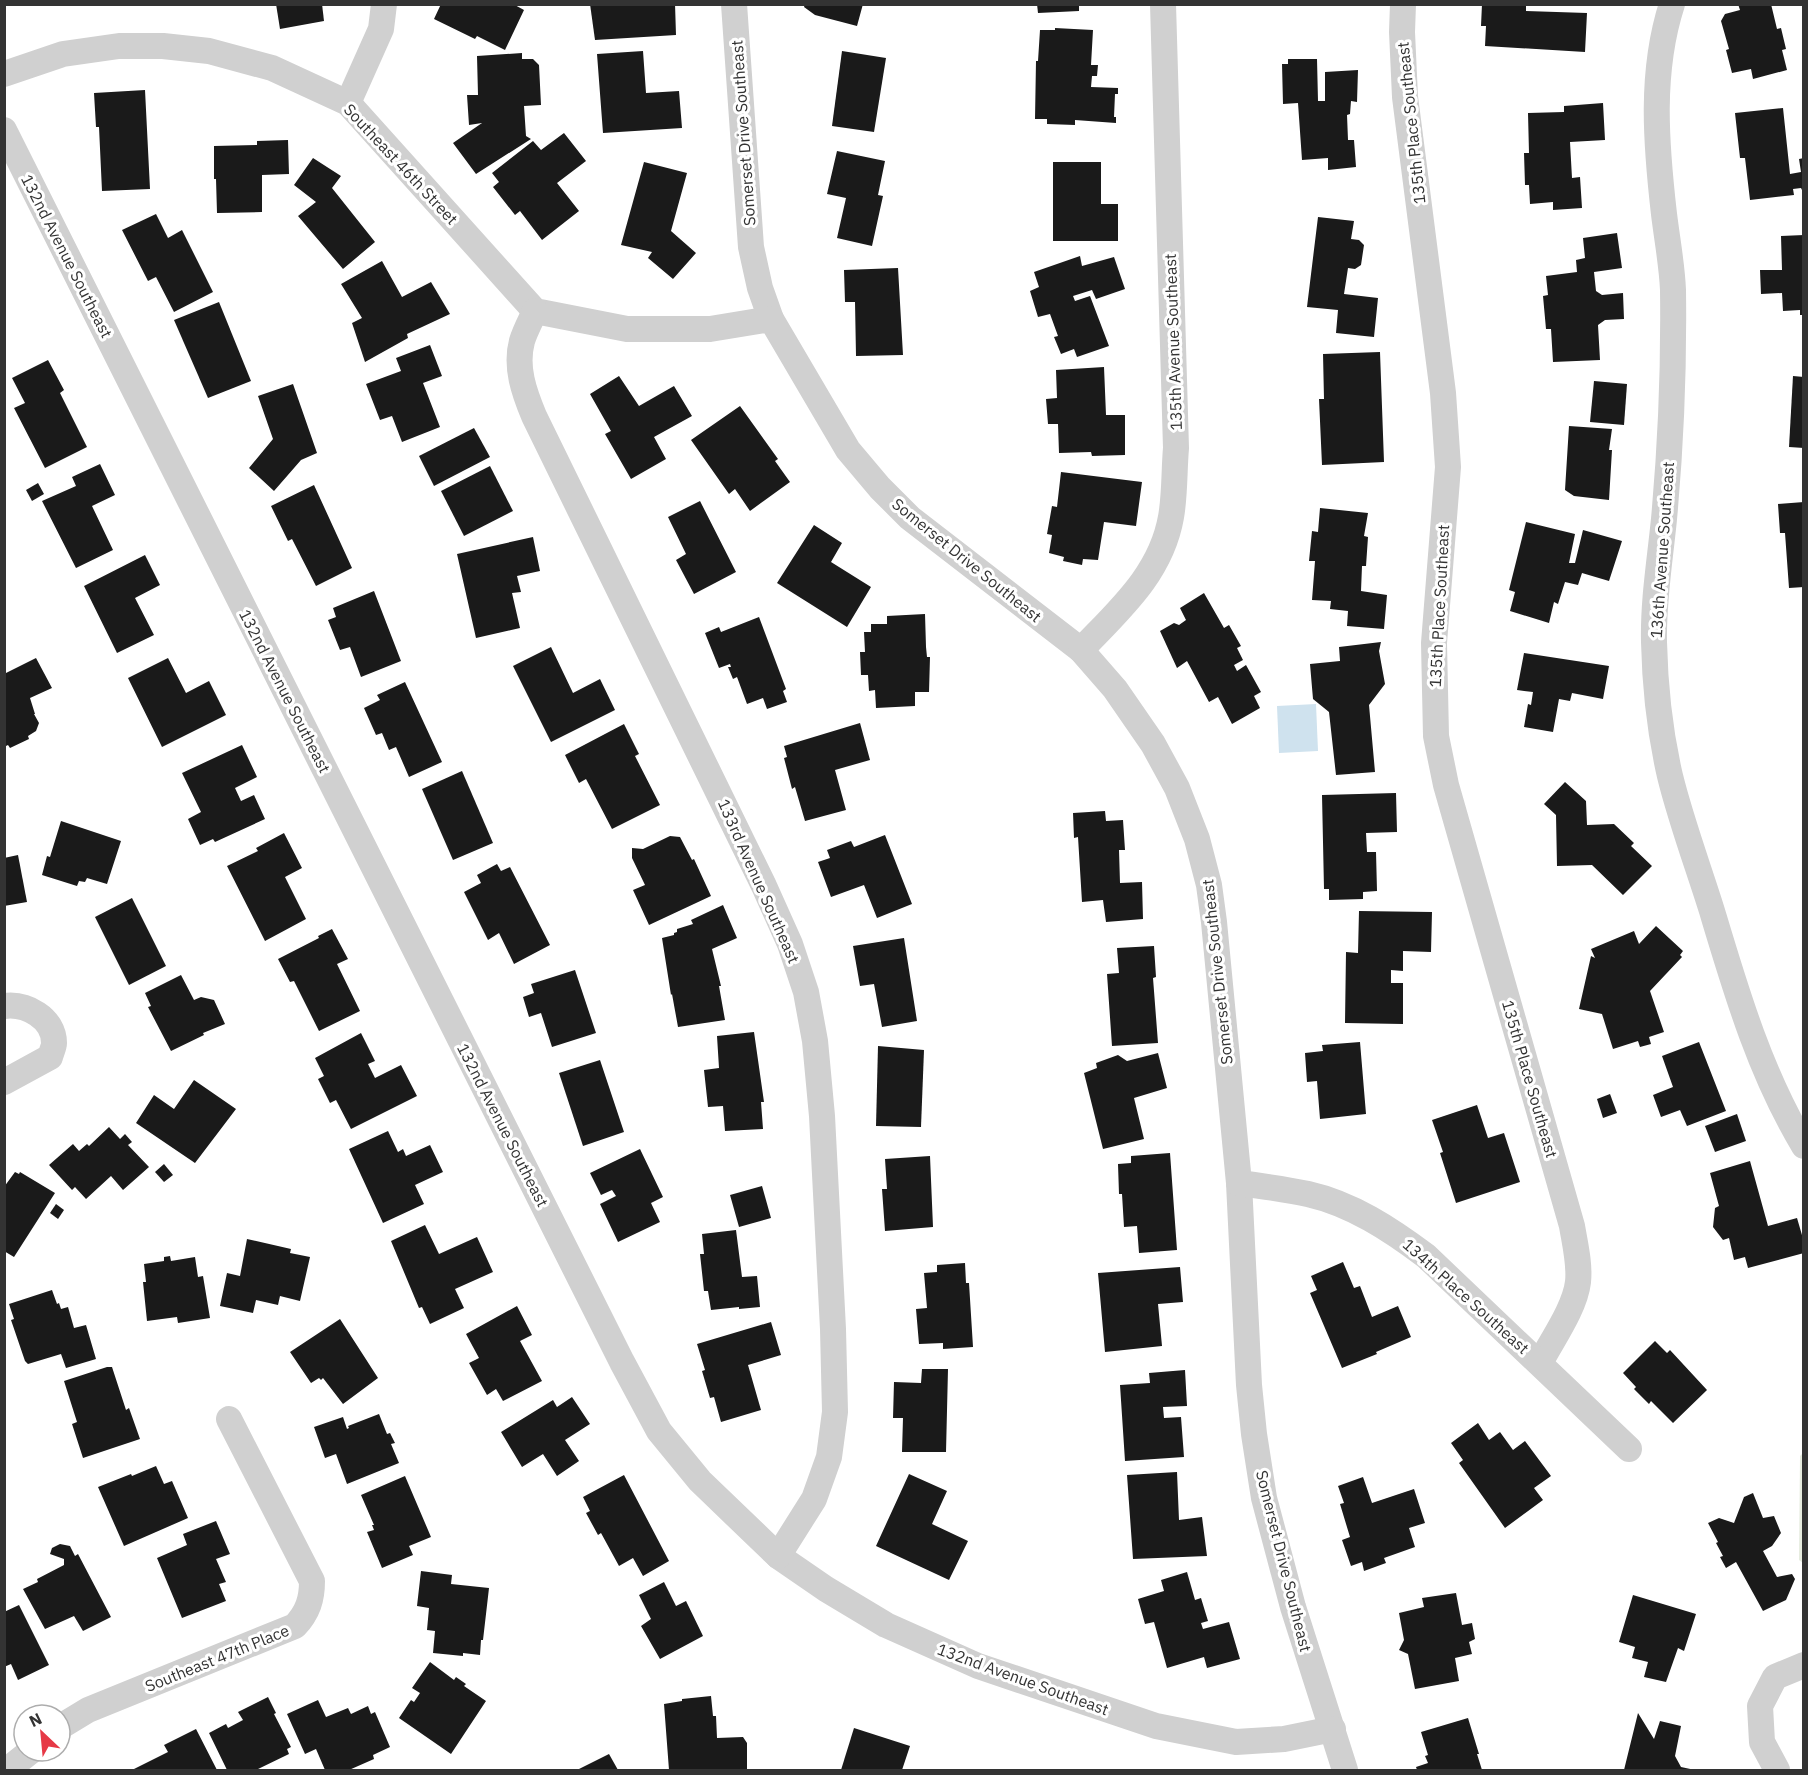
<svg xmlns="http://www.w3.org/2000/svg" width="1808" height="1775" font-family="'IBM Plex Sans',sans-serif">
<rect width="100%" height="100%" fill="#fff"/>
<path fill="#e6ecdf" d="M1803 1453V1563L1799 1560 1800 1456Z"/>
<path fill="#cfe2ee" d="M1316 704 1318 751 1279 753 1277 706Z"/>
<g fill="#1a1a1a">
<path d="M276 4H322L324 21 280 29Z"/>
<path d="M441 4H513L524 10 505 50 477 36 475 39 434 19Z"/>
<path d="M590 4H675L676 35 595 40Z"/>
<path d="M805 4H863L857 26 815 15 804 7Z"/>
<path d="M1037 4H1079V11L1038 13Z"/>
<path d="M1482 4H1526V11L1587 13 1585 52 1485 46 1486 26H1481Z"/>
<path d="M1738 4H1771L1777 29 1781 28 1786 49 1782 50 1787 70 1753 79 1751 69 1732 73 1726 50 1729 49 1721 21 1725 14 1740 10Z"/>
<path d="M1055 28 1093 30 1091 65H1098L1097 76H1092L1091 87 1118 88V94H1115L1114 117H1116V123L1075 120V125L1047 124V119H1035L1036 61H1038L1040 30H1055Z"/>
<path d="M643 51 646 93 679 91 682 128 603 133 597 54Z"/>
<path d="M842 51 886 58 874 132 832 126Z"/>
<path d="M522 53V59H533L539 65 541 105 524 106 526 136 531 139 476 174 453 143 482 123 469 125 467 95H478L477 56Z"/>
<path d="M1288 59H1317L1318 101H1325V72L1358 70 1357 102 1351 101 1350 114 1347 115 1348 140H1354L1356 167 1328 170V158L1302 160 1298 103 1283 104 1282 64H1288Z"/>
<path d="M145 90 150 189 102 191 99 127H96L94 93Z"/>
<path d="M1603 103 1605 140 1570 142 1572 178 1580 177 1582 208 1553 210V202L1530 204 1529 185H1525L1524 153H1529L1528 113 1564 112V106Z"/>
<path d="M1783 108 1790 174 1801 172 1799 159 1804 158V194L1801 188 1793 189 1794 195 1750 200 1745 158H1740L1735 113Z"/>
<path d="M564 133 586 161 557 183 579 211 542 240 520 211 515 215 493 187 499 182 492 173 533 141 541 150Z"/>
<path d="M288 140 289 174 262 175V212L217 213 216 179H214V146L257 145V141Z"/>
<path d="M837 151 885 161 878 195 883 196 872 246 837 238 846 198 827 194Z"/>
<path d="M313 158 341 176 332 188 375 242 343 269 298 216 316 202 294 185Z"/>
<path d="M644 162 687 173 671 231 696 253 673 279 648 258 652 252 621 245Z"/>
<path d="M1053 162H1101V204H1118V241H1053Z"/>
<path d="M156 214 168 238 182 230 213 292 174 312 156 277 148 281 122 230Z"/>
<path d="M1318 217 1354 221 1351 239 1359 240 1364 245 1361 265 1355 269 1348 268 1344 294 1378 298 1374 337 1336 333 1338 310 1307 307Z"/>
<path d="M1617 233 1622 268 1594 272 1596 291 1602 295 1623 293 1624 319 1605 320 1598 325 1600 360 1553 362 1551 329H1546L1543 296 1548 295 1546 276 1577 272 1576 260 1585 258 1583 238Z"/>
<path d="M1804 235V315H1800V310L1783 311 1782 293 1761 294 1760 270H1782L1781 236Z"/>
<path d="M1080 256 1082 266 1114 257 1125 289 1096 299 1092 290 1073 296 1075 301 1090 296 1109 346 1077 357 1074 349 1061 354 1054 337 1058 336 1050 314 1038 317 1030 291 1039 287 1034 272Z"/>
<path d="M382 261 402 297 431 282 450 314 407 334 408 338 365 362 352 323 362 318 341 284Z"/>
<path d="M898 268 903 355 856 356 855 302H845L844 270Z"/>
<path d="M219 302 251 381 208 398 174 320Z"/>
<path d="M430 345 442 376 423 383 440 427 402 442 392 416 380 420 366 384 401 371 396 358Z"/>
<path d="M1380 352 1384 462 1322 465 1319 399H1324L1323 354Z"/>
<path d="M48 360 64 390 60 393 87 447 45 468 14 408 25 403 12 378Z"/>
<path d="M1104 367 1106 415H1125V455L1092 456 1091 452 1059 453 1058 424H1048L1046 399 1057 398 1056 370Z"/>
<path d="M619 376 639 406 674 386 692 416 654 437 666 459 631 479 605 434 611 431 590 394Z"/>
<path d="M1793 376 1804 377V448L1789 447Z"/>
<path d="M1594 381 1627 384 1624 425 1590 422Z"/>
<path d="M293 384 317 453 301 460 274 491 249 468 273 439 258 396Z"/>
<path d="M740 406 778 459 775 461 790 482 750 511 735 489 729 494 691 440Z"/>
<path d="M1569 426 1612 429 1609 450H1612L1609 500 1574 496 1565 490Z"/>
<path d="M474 428 490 457 434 486 419 456Z"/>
<path d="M100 464 115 495 92 506 113 550 76 568 42 501 76 486 72 477Z"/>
<path d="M490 466 513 511 464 536 441 491Z"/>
<path d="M1061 472 1142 482 1136 526 1104 522 1098 560 1083 559 1082 565 1063 561 1064 557 1049 553 1052 535 1047 534 1052 506 1057 507Z"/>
<path d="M38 483 44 494 32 501 26 490Z"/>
<path d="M314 485 352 568 316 586 292 539 288 541 271 506Z"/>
<path d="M700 501 736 572 694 594 676 560 686 554 668 517Z"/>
<path d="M1804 502V587L1789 588 1785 533H1780L1778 504Z"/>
<path d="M1320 508 1368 513 1364 536 1368 537 1366 566H1362L1361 591 1387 595 1384 629 1347 626 1348 611 1330 609 1331 601 1312 600 1315 561H1309L1312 531 1318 532Z"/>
<path d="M1526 522 1575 534 1569 563H1575L1583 530 1622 541 1609 581 1582 573 1578 585 1565 582 1558 604 1554 602 1549 623 1510 611 1515 592 1509 590Z"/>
<path d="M814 525 842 543 831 562 871 587 847 627 777 583Z"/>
<path d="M533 537 540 571 517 576 521 592 512 593 520 628 476 638 457 554Z"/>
<path d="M145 555 160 585 135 598 154 635 117 653 84 586Z"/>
<path d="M374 591 401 661 361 677 350 647 340 650 328 620 336 617 333 608Z"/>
<path d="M1204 593 1224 628 1229 625 1241 646 1237 648 1243 660 1234 665 1237 671 1246 665 1261 692 1254 696 1260 708 1232 724 1218 697 1209 702 1187 661 1177 668 1160 631 1174 623 1179 625 1186 620 1180 608Z"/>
<path d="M925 614 926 647 927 657H930L929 692H915V706L876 708 875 690 869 691 868 675H861L860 652H865L864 632H871V624H887V616Z"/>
<path d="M759 617 786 689 783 691 787 702 767 709 763 698 747 704 737 677 733 679 728 667H731L730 664 719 668 705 633 719 627 721 632Z"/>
<path d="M1381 642 1379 651 1385 684 1369 705 1375 772 1336 775 1329 712 1313 699 1310 664 1340 661 1339 647Z"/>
<path d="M551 647 573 693 600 679 615 710 551 742 513 666Z"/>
<path d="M1524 653 1609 666 1603 699 1572 693 1570 701 1559 699 1553 732 1524 727 1528 704 1531 705 1533 692 1517 690Z"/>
<path d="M36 658 52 688 30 698 35 714H34L39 723 36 731 28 736 29 739 10 748 8 745 4 747V674Z"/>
<path d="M168 658 186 693 209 681 226 715 162 747 128 678Z"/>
<path d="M405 682 442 762 409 777 396 747 389 750 382 733 376 735 364 708 380 700 377 695Z"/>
<path d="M860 723 870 760 835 770 846 810 805 821 795 787 792 789 784 758 787 757 784 746Z"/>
<path d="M624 724 639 754 635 756 660 805 612 829 586 779 579 783 565 755Z"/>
<path d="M242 745 257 777 235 788 241 801 254 795 265 819 215 842 213 839 200 845 188 819 201 812 182 773Z"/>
<path d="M462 771 493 843 453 860 422 789Z"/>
<path d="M1565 782 1586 801 1587 825 1614 824 1634 843 1631 846 1652 866 1623 895 1592 865 1557 866 1556 815 1544 804Z"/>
<path d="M1396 793 1397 832 1366 833 1367 852H1376L1377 891 1363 892V899L1329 900V889H1324L1322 795Z"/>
<path d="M1105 811 1106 821 1123 820 1125 850H1119L1120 883 1142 882 1143 919 1106 922 1103 900 1082 902 1078 837 1074 838 1073 813Z"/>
<path d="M61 821 121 841 107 884 87 878 85 882 79 881 77 886 42 875 47 856 50 857Z"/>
<path d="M284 833 302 868 285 877 306 919 265 941 227 866 258 851 256 848Z"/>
<path d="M885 835 912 904 877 918 864 885 831 897 818 862 830 858 827 850 851 841 854 847Z"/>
<path d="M670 836 680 837 692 860 694 859 711 896 649 925 633 890 645 885 632 858V848L643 849Z"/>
<path d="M18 855 27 902 4 906V858Z"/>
<path d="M497 864 501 871 510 867 550 945 514 964 499 933 488 940 464 892 481 883 477 875Z"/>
<path d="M132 898 166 966 129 985 95 917Z"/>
<path d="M723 905 737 938 712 949 721 986H719L725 1020 678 1027 672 994 671 995 662 938 674 935V933L677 932V929L693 924 691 920Z"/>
<path d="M1359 911 1432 912 1431 952 1403 951V971L1391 970V983H1403V1024L1345 1023 1346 952 1358 953Z"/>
<path d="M1656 926 1683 951 1680 955 1682 957 1650 991 1664 1032 1649 1037 1651 1044 1640 1047 1638 1041 1613 1049 1602 1014 1579 1009 1591 956 1595 958 1591 949 1634 931 1639 944Z"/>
<path d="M332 929 348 959 337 964 360 1011 319 1031 294 981 290 982 278 959 319 938 318 936Z"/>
<path d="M904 938 917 1021 882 1027 874 984 860 986 853 946Z"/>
<path d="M1154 946 1156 977 1153 978 1158 1043 1112 1046 1107 974 1119 973 1117 948Z"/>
<path d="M575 970 596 1033 552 1047 541 1013 529 1017 523 997 534 993 531 984Z"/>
<path d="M181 975 194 1000 201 997 214 1000 225 1024 203 1033 204 1035 171 1051 148 1007 151 1006 145 993Z"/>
<path d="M754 1032 764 1102H761L763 1129 725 1131 723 1106 708 1107 704 1070 719 1068 717 1036Z"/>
<path d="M361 1033 375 1061 368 1064 375 1078 401 1065 417 1096 351 1129 336 1100 330 1103 318 1079 324 1076 315 1058Z"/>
<path d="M1360 1042 1366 1114 1320 1119 1317 1081 1307 1082 1305 1053 1323 1051 1322 1045Z"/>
<path d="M1699 1042 1726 1111 1687 1126 1680 1110 1661 1117 1653 1095 1673 1087 1662 1056Z"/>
<path d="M878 1046 924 1050 921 1127 876 1126Z"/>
<path d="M1158 1053 1167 1088 1134 1098 1144 1139 1103 1149 1084 1073 1097 1068 1096 1063 1118 1055 1127 1061Z"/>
<path d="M600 1060 624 1132 583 1146 559 1073Z"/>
<path d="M194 1080 236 1109 195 1163 136 1123 154 1095 174 1109Z"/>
<path d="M1610 1094 1617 1113 1603 1118 1597 1099Z"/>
<path d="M1477 1105 1488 1138 1504 1133 1520 1182 1456 1203 1440 1153 1443 1152 1432 1120Z"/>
<path d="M1737 1114 1746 1141 1715 1152 1705 1126Z"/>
<path d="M109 1127 120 1139 125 1134 132 1142 128 1145 149 1167 123 1190 111 1176 86 1199 75 1187 72 1190 49 1165 73 1144 79 1151 87 1144 89 1146Z"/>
<path d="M388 1131 398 1152 403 1149 406 1156 430 1145 443 1172 415 1185 424 1204 383 1223 349 1149Z"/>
<path d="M640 1149 663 1197 651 1203 660 1222 618 1242 600 1204 616 1196 612 1190 601 1195 590 1173Z"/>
<path d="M1170 1153 1177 1250 1139 1253 1137 1226 1124 1227 1122 1194H1119L1118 1164 1131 1163V1156Z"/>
<path d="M930 1156 933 1227 885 1231 882 1189H887L885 1159Z"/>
<path d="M1750 1161 1768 1226 1797 1218 1804 1242V1253L1748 1268 1745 1257 1734 1260 1729 1238 1723 1240 1713 1227 1715 1208 1719 1206 1710 1173Z"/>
<path d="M164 1164 173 1175 164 1182 155 1172Z"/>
<path d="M15 1172 19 1174 20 1172 55 1193 14 1257 4 1251V1187Z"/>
<path d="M762 1186 771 1218 739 1227 730 1195Z"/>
<path d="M56 1204 64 1210 58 1219 50 1213Z"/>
<path d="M425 1225 439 1254 477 1237 493 1272 455 1289 464 1308 430 1324 422 1307 419 1308 391 1241Z"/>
<path d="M736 1230 742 1277 757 1276 760 1307 739 1309V1307L711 1310 708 1291H704L700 1254H704L702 1234Z"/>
<path d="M247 1239 291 1249 290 1253 310 1257 300 1301 280 1296 278 1305 256 1300 253 1313 220 1306 227 1273 240 1276Z"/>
<path d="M170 1256 171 1261 195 1257 198 1277 203 1276 210 1318 178 1323 177 1317 147 1321 143 1282H146L144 1264 164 1261V1257Z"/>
<path d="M1343 1262 1354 1288 1360 1286 1372 1317 1398 1306 1411 1337 1376 1352 1377 1354 1342 1368 1310 1293 1317 1290 1311 1276Z"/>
<path d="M965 1263 966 1283H969L973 1347 943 1349V1343L919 1344 916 1309 927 1308 924 1273 937 1272V1265Z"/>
<path d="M1180 1267 1183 1302 1158 1304 1162 1346 1105 1352 1098 1273Z"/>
<path d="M52 1290 57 1304 59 1303 61 1309 68 1307 74 1328 86 1325 96 1359 66 1368 61 1354 28 1364 25 1361 11 1320 14 1319 9 1304Z"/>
<path d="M517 1306 532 1335 520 1341 542 1381 503 1401 496 1389 487 1395 469 1363 479 1358 466 1334Z"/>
<path d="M340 1319 378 1378 343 1404 323 1378 321 1380 319 1378 311 1383 290 1352Z"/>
<path d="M771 1322 781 1355 748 1365 761 1410 721 1422 714 1397 710 1398 702 1371 705 1370 697 1344Z"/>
<path d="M1655 1341 1667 1353 1670 1350 1707 1390 1673 1423 1651 1401 1649 1404 1634 1389 1636 1387 1623 1373Z"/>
<path d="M107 1367H112L126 1410 129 1408 140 1439 83 1458 72 1424 77 1422 64 1381Z"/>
<path d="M922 1369H948L946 1452H902L903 1418H893L894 1382 921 1383Z"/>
<path d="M1185 1370 1187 1406 1163 1407 1164 1418 1181 1417 1184 1457 1125 1461 1120 1385 1150 1383 1149 1373Z"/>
<path d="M572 1397 590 1424 565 1440 579 1461 557 1476 543 1454 522 1467 501 1432 553 1400 557 1407Z"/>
<path d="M379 1414 387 1434 390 1433 395 1443 391 1444 399 1463 347 1484 336 1454 325 1458 314 1427 343 1417 347 1429 349 1428 348 1426Z"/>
<path d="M1478 1423 1489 1440 1500 1432 1513 1450 1525 1441 1551 1476 1534 1488 1543 1500 1505 1528 1459 1463 1463 1460 1451 1443Z"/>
<path d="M156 1466 164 1484 172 1481 188 1518 124 1546 98 1487 131 1474 132 1476Z"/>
<path d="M1177 1472 1179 1520 1202 1517 1207 1556 1133 1559 1127 1475Z"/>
<path d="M909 1474 947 1491 932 1524 968 1541 949 1580 876 1546Z"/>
<path d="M624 1475 669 1561 643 1576 633 1558 619 1566 601 1533 598 1535 586 1513 590 1511 583 1497Z"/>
<path d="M405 1476 431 1537 409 1546 413 1555 382 1568 367 1532 374 1530 372 1525H374L361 1495Z"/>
<path d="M1363 1477 1372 1503 1414 1489 1425 1523 1409 1528 1415 1547 1384 1558 1386 1563 1364 1571 1362 1562 1351 1566 1342 1540 1350 1537 1340 1504 1344 1503 1338 1486Z"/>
<path d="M1753 1493 1763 1518 1774 1516 1781 1533 1772 1546 1763 1551 1777 1577 1792 1574 1795 1579 1786 1600 1763 1611 1736 1562 1726 1568 1720 1557 1723 1556 1716 1543 1718 1542 1708 1523 1719 1518 1734 1523 1744 1497Z"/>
<path d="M216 1521 230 1554 216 1559 226 1582 219 1584 226 1601 182 1618 157 1558 187 1545 183 1534Z"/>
<path d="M60 1544 70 1546 75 1556 78 1554 111 1617 83 1631 74 1616 45 1629 23 1589 38 1582 37 1579 64 1565V1559L50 1554 52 1548Z"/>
<path d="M421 1571 452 1575 451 1584 489 1588 483 1640H481L480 1655 463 1653V1656L433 1653 435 1631 427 1630 429 1608 417 1606Z"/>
<path d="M1187 1572 1195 1600 1201 1598 1208 1621 1201 1623 1203 1629 1229 1622 1240 1659 1207 1668 1204 1657 1167 1668 1154 1622 1145 1624 1138 1599 1164 1591 1161 1580Z"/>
<path d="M664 1582 676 1606 686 1601 703 1636 660 1659 641 1626 651 1619 639 1595Z"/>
<path d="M1456 1593 1462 1625 1472 1623 1475 1639 1469 1642 1472 1654 1455 1658 1459 1681 1415 1689 1408 1654 1399 1650 1404 1640 1399 1613 1424 1607 1422 1598Z"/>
<path d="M1633 1595 1696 1614 1684 1651 1678 1648 1666 1682 1644 1677 1648 1662 1632 1658 1635 1647 1619 1642Z"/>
<path d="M19 1605 49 1665 18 1680 11 1664 4 1667V1612Z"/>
<path d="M430 1662 454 1680 456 1677 466 1684 464 1686 486 1701 451 1754 399 1718 411 1700 414 1702 420 1693 412 1688Z"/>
<path d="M711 1696 713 1716H716L717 1738 743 1737 747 1743V1770H669L664 1704 682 1701V1699Z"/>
<path d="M268 1697 276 1713 274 1714 291 1747 287 1749 289 1754 256 1770H227L209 1733 226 1724 228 1728 243 1720 238 1712Z"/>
<path d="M318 1700 326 1717 348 1708 351 1714 368 1706 371 1714 375 1712 390 1747 373 1755 374 1759 349 1770H325L316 1749 305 1754 287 1714Z"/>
<path d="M1638 1713 1654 1739 1660 1721 1681 1726 1675 1756 1681 1767 1695 1770H1624Z"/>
<path d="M1468 1718 1479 1754H1477L1482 1770H1417L1416 1767 1428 1763 1425 1756 1428 1755 1421 1732Z"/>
<path d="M854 1728 910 1746 902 1770H841Z"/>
<path d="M196 1729 217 1770H132L168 1752 164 1745Z"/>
<path d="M609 1754 618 1770H577Z"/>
</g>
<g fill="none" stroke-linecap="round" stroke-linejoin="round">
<g stroke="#d0d0d0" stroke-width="26">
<path d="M734 4 751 247 760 288 771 319 848 450 880 488 910 518 1081 650 1115 689 1153 744 1177 788 1197 839 1209 885 1214 922 1239 1183 1249 1385 1254 1434 1264 1498 1293 1607 1345 1770"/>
<path d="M1403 4 1402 32 1405 97 1443 393 1448 467 1434 643 1436 736 1446 785 1572 1226C1575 1244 1580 1264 1578 1282 1575 1308 1552 1340 1540 1363"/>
<path d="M1672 4C1650 72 1656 144 1664 214 1667 239 1672 265 1673 290 1674 366 1671 443 1664 519 1660 560 1653 601 1654 642 1655 686 1660 733 1670 776 1681 821 1698 866 1712 911 1736 991 1760 1073 1804 1146"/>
<path d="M4 74 63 54 119 46H163L209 51 272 68 348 103 535 311 627 329H710L771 319"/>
<path d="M348 103 381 29 384 4"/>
<path d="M4 130 622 1362 659 1431 700 1481 778 1556 826 1589 886 1625 978 1666 1156 1726 1236 1742 1284 1739 1333 1729"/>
<path d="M535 311C531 320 525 331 522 341 515 367 524 392 534 416L764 886 790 944 806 992 815 1041 822 1116 833 1329 835 1412 829 1457 814 1499 778 1556"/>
<path d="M1081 650C1119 610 1161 574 1171 517 1175 495 1174 471 1176 448L1163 4"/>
<path d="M4 1006C26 1003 54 1018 54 1043 54 1047 51 1053 50 1057L4 1082"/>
<path d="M1239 1183C1262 1186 1285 1189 1308 1194 1352 1204 1390 1229 1426 1256L1629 1449"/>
<path d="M60 1727 88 1710 295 1626C308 1612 312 1599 312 1581L229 1419"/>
<path d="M7 1770 31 1751"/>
<path d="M1777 1770 1762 1742 1760 1706 1775 1677 1804 1665"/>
</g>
</g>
<g text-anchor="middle" stroke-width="6" stroke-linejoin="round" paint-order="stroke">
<g font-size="16" fill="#333" stroke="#fff">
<text transform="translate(1411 123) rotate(-96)" y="6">135th Place Southeast</text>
<text transform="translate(743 133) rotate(-94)" y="6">Somerset Drive Southeast</text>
<text transform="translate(401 164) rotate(47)" y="6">Southeast 46th Street</text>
<text transform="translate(67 256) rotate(63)" y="6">132nd Avenue Southeast</text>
<text transform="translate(1173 342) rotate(-92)" y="6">135th Avenue Southeast</text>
<text transform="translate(1662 550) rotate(-86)" y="6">136th Avenue Southeast</text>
<text transform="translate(967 560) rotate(39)" y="6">Somerset Drive Southeast</text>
<text transform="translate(1439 606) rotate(-87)" y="6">135th Place Southeast</text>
<text transform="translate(285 691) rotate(63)" y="6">132nd Avenue Southeast</text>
<text transform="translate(759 881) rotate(66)" y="6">133rd Avenue Southeast</text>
<text transform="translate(1217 972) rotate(-96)" y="6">Somerset Drive Southeast</text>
<text transform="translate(1530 1079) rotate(74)" y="6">135th Place Southeast</text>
<text transform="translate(503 1125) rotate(63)" y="6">132nd Avenue Southeast</text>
<text transform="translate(1466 1296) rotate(42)" y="6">134th Place Southeast</text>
<text transform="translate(1284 1561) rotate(76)" y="6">Somerset Drive Southeast</text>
<text transform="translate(217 1658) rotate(-22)" y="6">Southeast 47th Place</text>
<text transform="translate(1023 1679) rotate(20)" y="6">132nd Avenue Southeast</text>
</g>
</g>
<rect width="1808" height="1775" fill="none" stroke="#333333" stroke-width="12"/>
<g transform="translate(42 1733) rotate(334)"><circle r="28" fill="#ffffff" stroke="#adadad" stroke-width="1.5"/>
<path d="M0-4.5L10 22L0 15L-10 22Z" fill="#e63946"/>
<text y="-9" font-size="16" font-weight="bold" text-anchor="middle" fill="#333333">N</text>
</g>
</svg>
